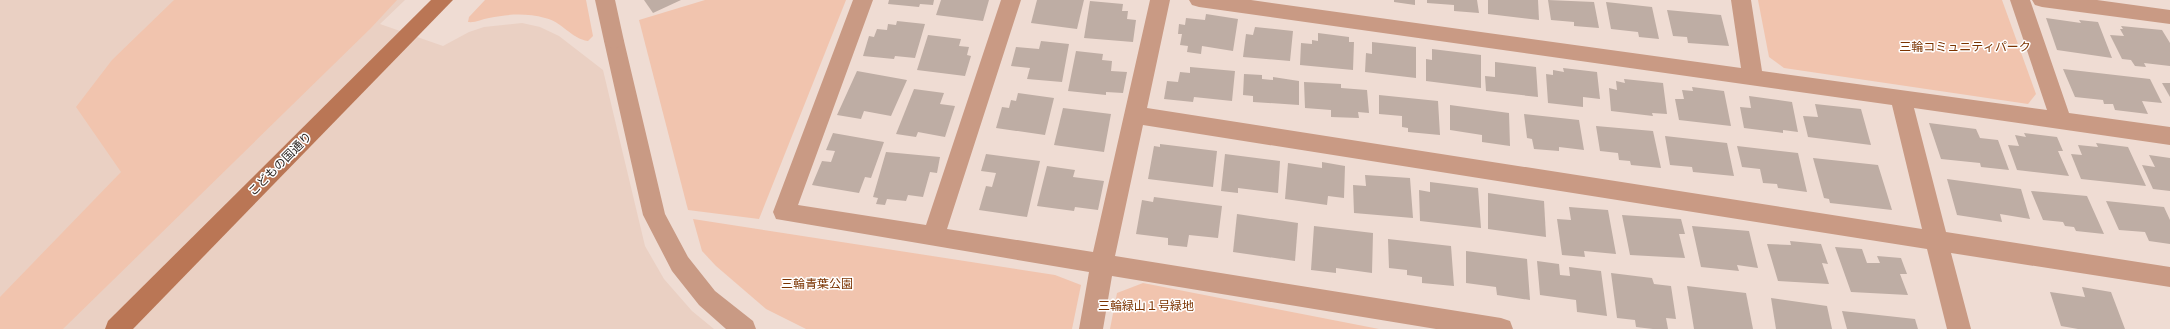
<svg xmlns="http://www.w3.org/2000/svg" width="2170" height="329" font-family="Cabin,'Noto Sans JP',sans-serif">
<rect width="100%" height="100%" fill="#efdcd3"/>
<path fill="#ead0c3" d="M0 0H405L380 24 443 46 469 32 484 27 522 23 540 27 559 36 603 70 645 246 664 279 692 311 714 329H0Z"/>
<g fill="#f1c4ae">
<path d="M174 0H397L371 28 63 329H0V297L121 172 76 107 112 60Z"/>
<path d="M485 0H586L593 36 588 41C572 39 561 21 545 18 526 13 508 14 489 18 482 19 475 23 468 22L469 17Z"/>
<path d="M705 0H846L759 219 688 210 639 20Z"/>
<path d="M1758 0H2002L2036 94 2028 104 1784 68 1769 57Z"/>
<path d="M693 219 1055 275 1081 285 1072 329H806L766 309 716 266 702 251Z"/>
<path d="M1143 283 1379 329H1110L1117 293Z"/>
</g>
<g fill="#beada4">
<path d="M644 0H681L653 13Z"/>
<path d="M889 0H934L933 5 920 4 919 7 888 4Z"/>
<path d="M941 0H989L983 21 936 15Z"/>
<path d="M1037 0H1084L1077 29 1031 23Z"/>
<path d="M1394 0H1415V5L1394 2Z"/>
<path d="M1427 0H1477L1479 13 1454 11V5L1427 3Z"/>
<path d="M1488 0H1538L1539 20 1488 14Z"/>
<path d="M1548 0 1594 2 1599 28 1574 26V22L1551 20Z"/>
<path d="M1090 1 1123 4 1122 11H1128L1127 19 1136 20 1133 42 1084 38Z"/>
<path d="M1606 2 1652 7 1659 39 1639 37 1638 32 1611 29Z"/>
<path d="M1667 10 1721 15 1729 46 1688 43 1687 37 1673 36Z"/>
<path d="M1206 14 1238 19 1233 51 1202 46 1201 54 1187 52 1188 46 1180 45 1182 34H1178L1179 24 1185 25 1186 18 1205 20Z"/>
<path d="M2046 18 2081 23 2079 20 2098 22 2112 58 2057 50Z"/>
<path d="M897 21 925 24 915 58 895 56 894 59 863 56 869 36 874 37 877 29 887 30 888 24 896 25Z"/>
<path d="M2121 26 2162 30 2170 43V66L2144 63 2146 67 2135 66 2131 60 2122 59 2110 35 2124 36 2120 29H2123Z"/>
<path d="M1255 27 1293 31 1290 61 1243 57 1246 34 1253 35Z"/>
<path d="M1318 33 1349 37V42H1354L1353 70 1300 65 1301 43 1312 44V40L1318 41Z"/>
<path d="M928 35 961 39 959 46 969 47 967 55 971 56 965 76 917 70Z"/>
<path d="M1041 41 1069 44 1062 82 1027 79 1030 68 1011 66 1016 47 1039 49Z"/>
<path d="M1372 42 1416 47V78L1365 72 1366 53 1372 54Z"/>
<path d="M1432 49 1481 55V88L1426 81V59L1432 60Z"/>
<path d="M1076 51 1103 54 1102 60 1112 61 1111 71 1127 72 1123 93 1106 92V95L1068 91Z"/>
<path d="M1495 62 1536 67 1538 97 1486 91 1485 76 1495 77Z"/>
<path d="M1190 67 1235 71 1232 101 1194 97 1193 102 1164 99 1167 81 1178 82 1180 72 1190 73Z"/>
<path d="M1563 68 1597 72 1600 99 1583 97V107L1548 103 1546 74 1553 75V70L1564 72Z"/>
<path d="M2063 69 2150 79 2162 103 2142 101 2148 114 2115 110 2113 104H2104L2103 100 2075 97Z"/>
<path d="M857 71 907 80 891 116 864 111 861 119 837 115Z"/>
<path d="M1244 74 1262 75V79L1273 80V77L1299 81V105L1253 102V96L1243 95Z"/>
<path d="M1624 79 1663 83 1667 114 1652 113 1653 116 1611 111 1609 88 1617 90 1616 81 1625 83Z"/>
<path d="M1304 82 1341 84V88L1367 90 1369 113 1358 112 1359 118 1331 117V110L1305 108Z"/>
<path d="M2162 83H2170V97Z"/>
<path d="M1692 87 1724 91 1731 126 1679 120 1675 99H1684L1682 90 1693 91Z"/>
<path d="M914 89 944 93 940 104 955 106 945 137 918 132 916 137 896 134Z"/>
<path d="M1018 93 1054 98 1045 135 996 128 1002 107 1009 108 1011 100 1016 101Z"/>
<path d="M1379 95 1438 101 1440 135 1408 132V128L1402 127V116L1379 114Z"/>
<path d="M1749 96 1792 102 1798 132 1783 130V133L1744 128 1740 107 1751 108Z"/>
<path d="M1815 104 1861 109 1871 145 1808 137 1803 116 1818 117Z"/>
<path d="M1450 105 1509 113 1510 146 1482 142V135L1450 130Z"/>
<path d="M1063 108 1111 114 1104 152 1054 145Z"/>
<path d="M1524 114 1579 120 1584 150 1559 147V151L1534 149 1532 139 1527 138Z"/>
<path d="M1929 123 1976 129 1980 138 1998 140 2009 170 1981 167 1980 163 1941 159Z"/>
<path d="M1596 126 1653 131 1661 168 1631 165 1630 161 1619 160 1618 153 1600 151Z"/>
<path d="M833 133 884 142 871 178 865 177 859 193 812 185 822 161 831 162 835 151 826 150Z"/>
<path d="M2024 133 2057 137 2063 151H2058L2069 176 2017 170 2008 145 2019 146 2015 135 2026 137Z"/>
<path d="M1665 136 1727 143 1734 176 1693 172 1692 167 1670 165Z"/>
<path d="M2096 143 2128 147 2146 186 2081 179 2071 154 2082 155 2078 145 2098 147Z"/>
<path d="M1160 144 1217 151 1213 187 1148 179 1154 146 1160 147Z"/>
<path d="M1737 146 1798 153 1807 192 1778 188 1777 184 1763 183 1760 169 1742 167Z"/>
<path d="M886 152 940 157 937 173 930 172 923 197 908 195 906 201 887 199 885 205 876 204 878 198 873 197Z"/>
<path d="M986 154 1040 161 1027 217 979 210 986 186 992 187 996 173 981 171Z"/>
<path d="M1225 154 1280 161 1278 193 1238 188V193L1221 191Z"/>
<path d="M2149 155 2170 158V191L2153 189 2142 165 2155 167Z"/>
<path d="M1813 158 1878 165 1892 210 1830 203 1829 199 1824 198Z"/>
<path d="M1322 162 1345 166 1344 198 1328 196 1327 205 1285 199 1288 163 1322 168Z"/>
<path d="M1047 166 1075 170 1073 177 1104 181 1098 210 1075 207 1074 211 1037 206Z"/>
<path d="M1365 175 1410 178 1413 218 1354 213 1353 185 1366 186Z"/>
<path d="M1947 179 2021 189 2030 219 2000 214 2002 222 1957 215Z"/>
<path d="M1430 182 1478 188 1481 228 1420 221 1419 190 1430 192Z"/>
<path d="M2031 191 2087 196 2104 234 2076 231 2074 227 2065 226 2063 222 2043 220Z"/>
<path d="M1488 193 1544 201 1546 237 1488 229Z"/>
<path d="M1154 197 1222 206 1218 238 1189 235 1187 247 1168 245V238L1136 234 1142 200 1153 202Z"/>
<path d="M2106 201 2164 207 2170 220V244L2149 241 2145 232 2119 230Z"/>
<path d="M1569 207 1608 210 1616 254 1584 251 1585 257 1562 255 1557 219 1571 220Z"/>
<path d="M1237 214 1298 223 1295 261 1233 252Z"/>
<path d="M1622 215 1681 219 1685 234H1679L1685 258 1630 255Z"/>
<path d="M1314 226 1373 233 1372 273 1336 268V273L1311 270Z"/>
<path d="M1692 226 1749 231 1758 268 1737 265 1739 271 1701 267Z"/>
<path d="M1388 239 1451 246 1454 286 1422 283V277L1407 275V270L1389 268Z"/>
<path d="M1790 241 1821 244 1828 264 1822 263 1829 284 1778 281 1767 244 1791 245Z"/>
<path d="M1835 247 1862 249 1867 263H1880L1877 256 1901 258 1907 274H1900L1908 295 1851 292Z"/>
<path d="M1466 251 1527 259 1530 300 1497 295 1496 287 1466 283Z"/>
<path d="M1537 261 1559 264 1560 275 1570 276 1569 267 1601 271 1607 316 1577 312 1576 300 1540 295Z"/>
<path d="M1611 273 1652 278 1654 284 1671 286 1676 319 1666 318 1668 329H1653L1636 327 1635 320 1617 318Z"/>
<path d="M1687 286 1746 293 1753 329H1694Z"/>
<path d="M2082 287 2111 292 2125 329H2078L2061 326 2050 292 2085 297Z"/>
<path d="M1771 298 1827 306 1832 329H1776Z"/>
<path d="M1842 311 1915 319 1918 329H1847Z"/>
</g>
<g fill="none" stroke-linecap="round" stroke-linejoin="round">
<path fill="#c99a84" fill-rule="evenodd" d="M614 33 621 36 624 41 665 214 688 257 715 291 753 321 756 329H726L699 305 672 271 643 215 604 41 607 36Z"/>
<g fill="#c99a84" fill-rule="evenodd">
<path d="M595 0H615L624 41 621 46 614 49 607 46 604 41Z"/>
<path d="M853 0H873L798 205 926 225 1001 0H1021L947 229 1093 252 1150 0H1170L1147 108 1922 229 1892 105 1199 7 1192 5 1189 0H1251L1741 68 1731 0H1751L1762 71 2047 110 2010 0H2030L2069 113 2170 127V145L1914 108 1946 232 2170 267V287L1951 253 1971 329H1947L1927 249 1143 125 1115 256 1501 318 1510 321 1513 329H1436L1112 276 1103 329H1079L1089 272 776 219 773 212Z"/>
<path d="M2032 0H2097L2170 10V24L2042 7 2035 5Z"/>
</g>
<path fill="#ba7655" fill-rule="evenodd" d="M431 0H453L133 329H105L108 321Z"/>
</g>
<g text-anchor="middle" stroke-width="3" stroke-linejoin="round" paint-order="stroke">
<g font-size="12" fill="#7b3300" stroke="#fff">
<text x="1965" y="51">三輪コミュニティパーク</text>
<text x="817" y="288">三輪青葉公園</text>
<text x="1146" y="310">三輪緑山１号緑地</text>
</g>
<g font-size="12" fill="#231c19" stroke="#fff">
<text transform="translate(280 164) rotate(-45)" y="4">こどもの国通り</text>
</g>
</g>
</svg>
